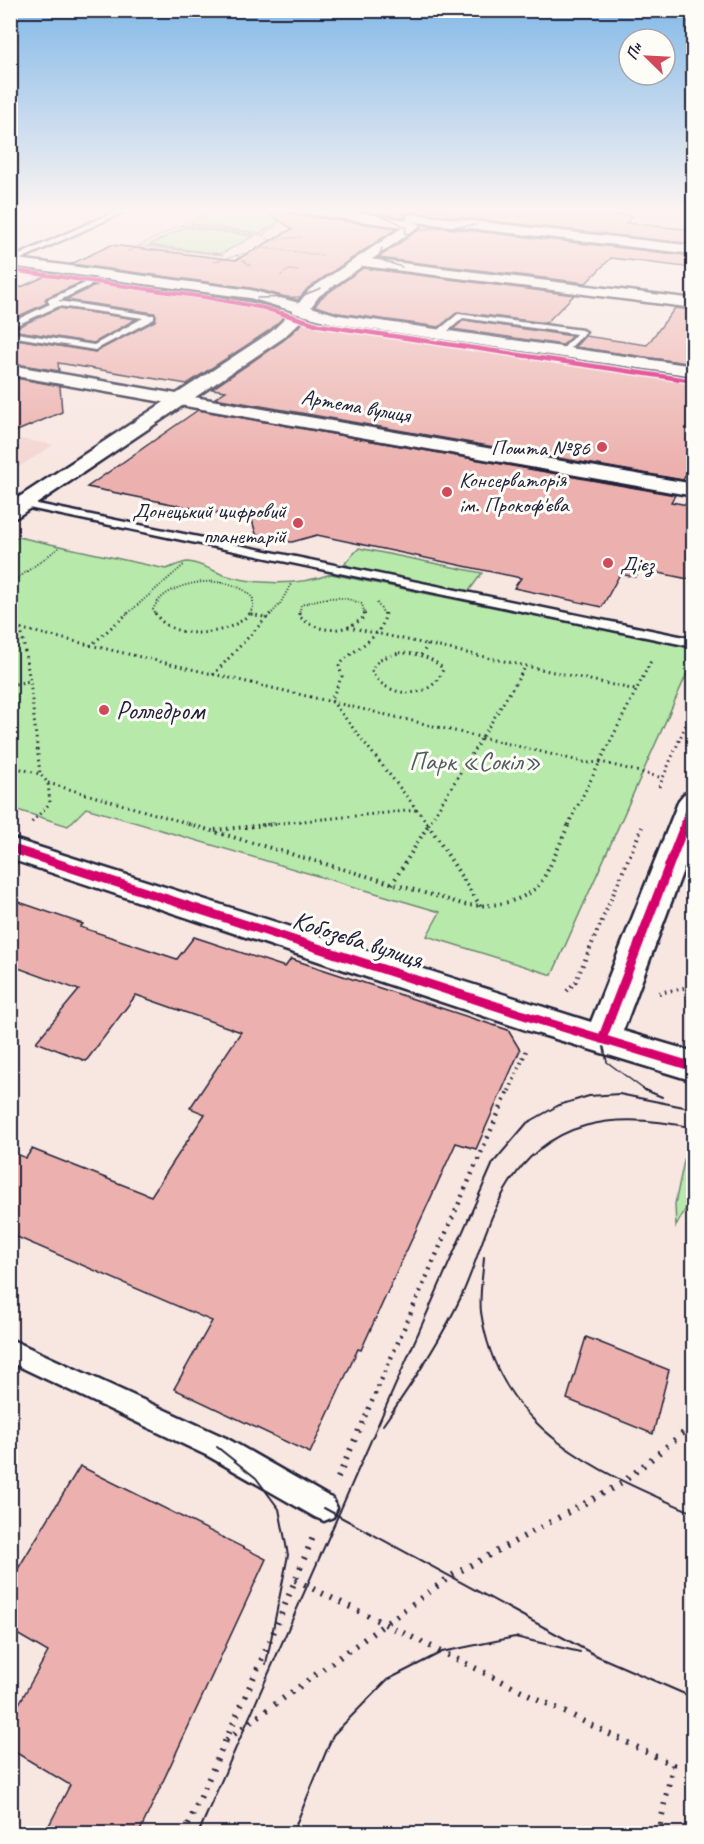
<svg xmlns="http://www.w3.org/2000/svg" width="704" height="1844" font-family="Caveat,sans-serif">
<rect width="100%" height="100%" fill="#f8e6e1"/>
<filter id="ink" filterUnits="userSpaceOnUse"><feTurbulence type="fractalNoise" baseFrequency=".0167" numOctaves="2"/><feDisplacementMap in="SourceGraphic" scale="12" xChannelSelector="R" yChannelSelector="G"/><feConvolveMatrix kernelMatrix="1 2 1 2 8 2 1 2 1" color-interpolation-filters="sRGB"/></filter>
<g filter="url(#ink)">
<g fill="#f4d6d2">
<path d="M582 208H693L683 221 580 210Z"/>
<path d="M11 437 53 445 11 472Z"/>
</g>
<g fill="#b7e9aa" stroke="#6c8672" stroke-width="1.5">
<path d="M223 208 290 216 260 233 190 224Z"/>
<path d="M185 227 254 236 221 254 149 245Z"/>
<path d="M18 537 166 569C172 567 182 562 188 562 200 563 213 571 224 575 257 585 298 586 331 574L693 648V660L552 975 427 936 440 912 86 808 68 826 11 808 10 542Z"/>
<path d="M359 548 482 573 469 591 349 567 345 563Z"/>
<path d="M686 1151 693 1154V1196L676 1226 675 1204Z"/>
</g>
<g fill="#ecb1ae" stroke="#22223b" stroke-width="1.5">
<path d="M261 208H286L294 214 397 228 308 288 298 300 251 288 71 264 111 245 236 260 292 229Z"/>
<path d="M342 208H618L612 214 633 216 626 223 693 230V244L411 212 405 214V218Z"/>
<path d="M422 225 693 256V268L611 258 586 283 378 258 421 228Z"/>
<path d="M363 268 574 295 546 323 458 312 439 327 338 313 315 306 321 298Z"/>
<path d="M50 274 89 279 46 298 47 303 10 320V292Z"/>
<path d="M105 281 250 300 289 312 270 330 187 384 58 363 59 371 10 363V338L95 352 155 321 156 315 154 313 66 300Z"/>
<path d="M59 308 136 319 94 343 11 330Z"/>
<path d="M675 308 693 310V364L575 347 585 336 647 345Z"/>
<path d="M307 319 338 327 693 378V462L683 480 215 398 226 391 212 389 284 340Z"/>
<path d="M464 320 572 336 563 345 453 329Z"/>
<path d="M10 377 60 386 62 412 10 434Z"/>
<path d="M198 410 675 495 671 502 693 506V580L640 569 635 577 620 574 602 607 514 588 521 578 317 535 292 542 271 540 256 534 252 520 87 487Z"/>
<path d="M10 899 83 924 80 927 177 959 194 937 285 967 291 959 508 1030 520 1050 476 1149 456 1143 361 1350 358 1349 310 1453 174 1389 212 1321 10 1234V1151L26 1158 32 1149 151 1196 205 1114 190 1108 241 1032 136 995 86 1061 36 1042 79 990 10 965Z"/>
<path d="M586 1337 669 1370 653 1434 567 1399Z"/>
<path d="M80 1466 266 1559 139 1833H45L70 1785 10 1749V1720L48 1652 10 1630V1582Z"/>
</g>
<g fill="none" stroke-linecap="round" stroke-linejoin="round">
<g stroke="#22223b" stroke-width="5">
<g id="lane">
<path d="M123 208 130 209 10 264V259Z"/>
<path d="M108 273 110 276 58 301 151 315H154V319L95 350 10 336V332L94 345 143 318 59 306 10 328V323L50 304 47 300Z"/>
<path d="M458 314 582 330 586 332 563 355 559 353 576 334 463 318 441 337H435V333Z"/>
<path d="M23 501 694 639V647L19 506 18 504Z"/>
<path d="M10 1339 226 1438 333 1499 337 1508 333 1517 324 1521 315 1517 208 1456 10 1362Z"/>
</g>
</g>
<g stroke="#22223b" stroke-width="5">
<g id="street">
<path d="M411 214 694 246V254L407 221V215Z"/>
<path d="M361 258 694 299V308L356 265 354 262Z"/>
<path d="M694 791V841L623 1031 694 1052V1081L526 1030 10 859V838L591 1022 679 800 684 794Z"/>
</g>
</g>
<g stroke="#22223b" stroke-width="5">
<path id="secondary" d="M288 208C332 208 375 213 418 223L420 226 319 296 311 307 338 315 694 366V376L338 325 306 316 283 338 17 517 10 519V503L271 332 293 311 250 298 10 266V258L250 290 299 303 309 290 403 227 294 212Z"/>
</g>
<g stroke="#22223b" stroke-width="5">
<path id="primary" d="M10 365 694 484V496L10 375Z"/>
</g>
<g stroke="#22223b" stroke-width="1.5" stroke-dasharray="1 1.5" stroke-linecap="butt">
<path d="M231 208 269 213"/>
<path d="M182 225 262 235"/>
<path d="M270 240 302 237"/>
<path d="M140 246 223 255"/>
<path d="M264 248 322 255"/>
<path d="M128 251 216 208"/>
<path d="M236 255 252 267"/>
<path d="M213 262 260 249 270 240 262 235 277 226"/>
<path d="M281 275 289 270 299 271"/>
</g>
<g stroke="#22223b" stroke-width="2" stroke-dasharray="1 2" stroke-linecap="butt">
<path d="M10 584 60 547"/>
<path d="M377 603 385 615"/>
<path d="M251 614 255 615"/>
<path d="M126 615 185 564"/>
<path d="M156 615 153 610C164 579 234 571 253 599V607L249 615"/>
<path d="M270 615 280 604 291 584"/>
<path d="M299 615 301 605C324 597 339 594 362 604L365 615"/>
</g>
<g stroke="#22223b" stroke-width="3" stroke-dasharray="1.5 4" stroke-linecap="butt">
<path d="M155 613C172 643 231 636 250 613"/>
<path d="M299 613V616C318 634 346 634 365 616L364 613"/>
<path d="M385 613C384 639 353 647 339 666L342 676 331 700 429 825"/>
<path d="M251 614 268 618"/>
<path d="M10 626C202 672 395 716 587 763L601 762 663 778"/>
<path d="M348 627 636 690"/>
<path d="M21 629 30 681 40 774 48 783 50 803 31 823"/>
<path d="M90 646 128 613"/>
<path d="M399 653C416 653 431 656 443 669 433 702 384 699 371 670L380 659Z"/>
<path d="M421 655 428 645"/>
<path d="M213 675 271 613"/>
<path d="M10 685 30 681"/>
<path d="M10 766 40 774"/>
<path d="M48 783 193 825"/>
<path d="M659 787 694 706"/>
<path d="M261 825 417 810"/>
<path d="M428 825 526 666"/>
<path d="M568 825 651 661"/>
</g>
<g stroke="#22223b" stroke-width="4" stroke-dasharray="1.5 4.5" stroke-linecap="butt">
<path d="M188 824 466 905C489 907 519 904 537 887 547 877 562 838 569 824"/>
<path d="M428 824 481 907"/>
<path d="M215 830 276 824"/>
<path d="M392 884 429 824"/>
<path d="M567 991 576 981 642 827"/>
<path d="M659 993 694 986"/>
<path d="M509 1091 526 1051"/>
</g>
<path stroke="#22223b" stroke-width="4.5" stroke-dasharray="2 6" stroke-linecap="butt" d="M362 1424 509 1089"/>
<g stroke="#22223b" stroke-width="6" stroke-dasharray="2 8" stroke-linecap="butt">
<path d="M338 1478 362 1423"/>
<path d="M295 1580 673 1765 658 1834"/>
<path d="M226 1740 451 1576 622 1483 694 1424"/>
<path d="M184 1834 272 1636 313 1537"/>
</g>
<use href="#lane" fill="#fdfcf7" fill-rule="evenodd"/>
<use href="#street" fill="#fdfcf7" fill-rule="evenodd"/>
<use href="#secondary" fill="#fdfcf7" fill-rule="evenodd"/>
<use href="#primary" fill="#fdfcf7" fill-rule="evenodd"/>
<g stroke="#22223b" stroke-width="1.5">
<path d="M310 208C341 211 380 208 406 228L405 234 431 228 476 225"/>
<path d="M382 248 379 256 384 261 402 267"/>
<path d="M10 267 252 302 332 324 694 377"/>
<path d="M257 298 299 297 321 288"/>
<path d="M602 1039 607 1062 646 1091"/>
</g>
<g stroke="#22223b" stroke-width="2">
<path d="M643 1089 662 1097"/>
<path d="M484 1257C483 1274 479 1294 481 1312 498 1430 596 1471 694 1513"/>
<path d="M383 1425C412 1384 440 1342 461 1297 477 1263 485 1225 504 1192 547 1117 617 1111 694 1128"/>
<path d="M217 1447 256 1478 279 1509 288 1555 266 1664"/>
<path d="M324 1508 595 1655 694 1698"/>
<path d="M198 1834 493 1163 527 1123 559 1105 589 1096 619 1094 694 1109"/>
<path d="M292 1834 333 1735 387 1680 442 1652 515 1637 580 1652"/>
</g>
<g stroke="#fdfcf7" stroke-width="5">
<path id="cycleway-far3" d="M10 270 204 297 264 308 286 315"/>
</g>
<g stroke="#fdfcf7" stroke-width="7">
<path id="cycleway-far2" d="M281 313 319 325 694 381"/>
</g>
<g stroke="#fdfcf7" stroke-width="10">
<path id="cycleway-far1" d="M684 825 694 800"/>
</g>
<g stroke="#fdfcf7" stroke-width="13">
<g id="cycleway">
<path d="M10 848 539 1020 694 1067"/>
<path d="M602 1039 685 824"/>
</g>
</g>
<use href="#cycleway-far3" stroke="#d6006c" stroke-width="4"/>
<use href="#cycleway-far2" stroke="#d6006c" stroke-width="4.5"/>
<use href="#cycleway-far1" stroke="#d6006c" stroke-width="8"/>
<use href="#cycleway" stroke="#d6006c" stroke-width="9"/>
</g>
</g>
<linearGradient id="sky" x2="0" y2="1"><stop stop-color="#83b9e8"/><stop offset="0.45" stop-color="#fcf4f2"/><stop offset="1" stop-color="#fcf4f2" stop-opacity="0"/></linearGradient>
<rect width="704" height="467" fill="url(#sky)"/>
<g fill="#d1495b" stroke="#fdfcf7" stroke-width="2">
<circle cx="602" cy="447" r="6"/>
<circle cx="447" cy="492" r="6"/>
<circle cx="298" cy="523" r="6"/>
<circle cx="608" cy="563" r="6"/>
<circle cx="104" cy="710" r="6"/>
</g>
<g text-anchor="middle" stroke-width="6" stroke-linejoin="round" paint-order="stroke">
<g font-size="22" fill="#22223b" stroke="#fdfcf7">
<text transform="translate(356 405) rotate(10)" y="8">Артема вулиця</text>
</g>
<g font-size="22" fill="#22223b" stroke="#fdfcf7" text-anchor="end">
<text x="590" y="455">Пошта №86</text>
<text x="459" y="487" text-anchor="start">Консерваторія<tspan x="459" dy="25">ім. Прокоф'єва</tspan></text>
<text x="286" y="518">Донецький цифровий<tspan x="286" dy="25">планетарій</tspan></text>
<text x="620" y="571" text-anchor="start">Дієз</text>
</g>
<g font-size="26" fill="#22223b" stroke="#fdfcf7" text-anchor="start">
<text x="116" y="719">Ролледром</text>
</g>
<g font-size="26" fill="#4f5e5c" stroke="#fdfcf7">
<text x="475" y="770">Парк «Сокіл»</text>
</g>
<g font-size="26" fill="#22223b" stroke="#fdfcf7">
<text transform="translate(358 939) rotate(18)" y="9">Кобозєва вулиця</text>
</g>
</g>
<rect width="704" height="1844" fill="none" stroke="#fdfcf7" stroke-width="36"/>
<rect x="18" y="18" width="668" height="1808" fill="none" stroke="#22223b" stroke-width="2" filter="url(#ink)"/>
<g transform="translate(647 57) rotate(294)"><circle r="28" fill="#fdfcf7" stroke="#a5a5ac" stroke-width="1.5"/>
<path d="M0-4.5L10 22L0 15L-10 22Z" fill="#d1495b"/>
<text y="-9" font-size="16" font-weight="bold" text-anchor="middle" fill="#22223b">Пн</text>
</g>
</svg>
